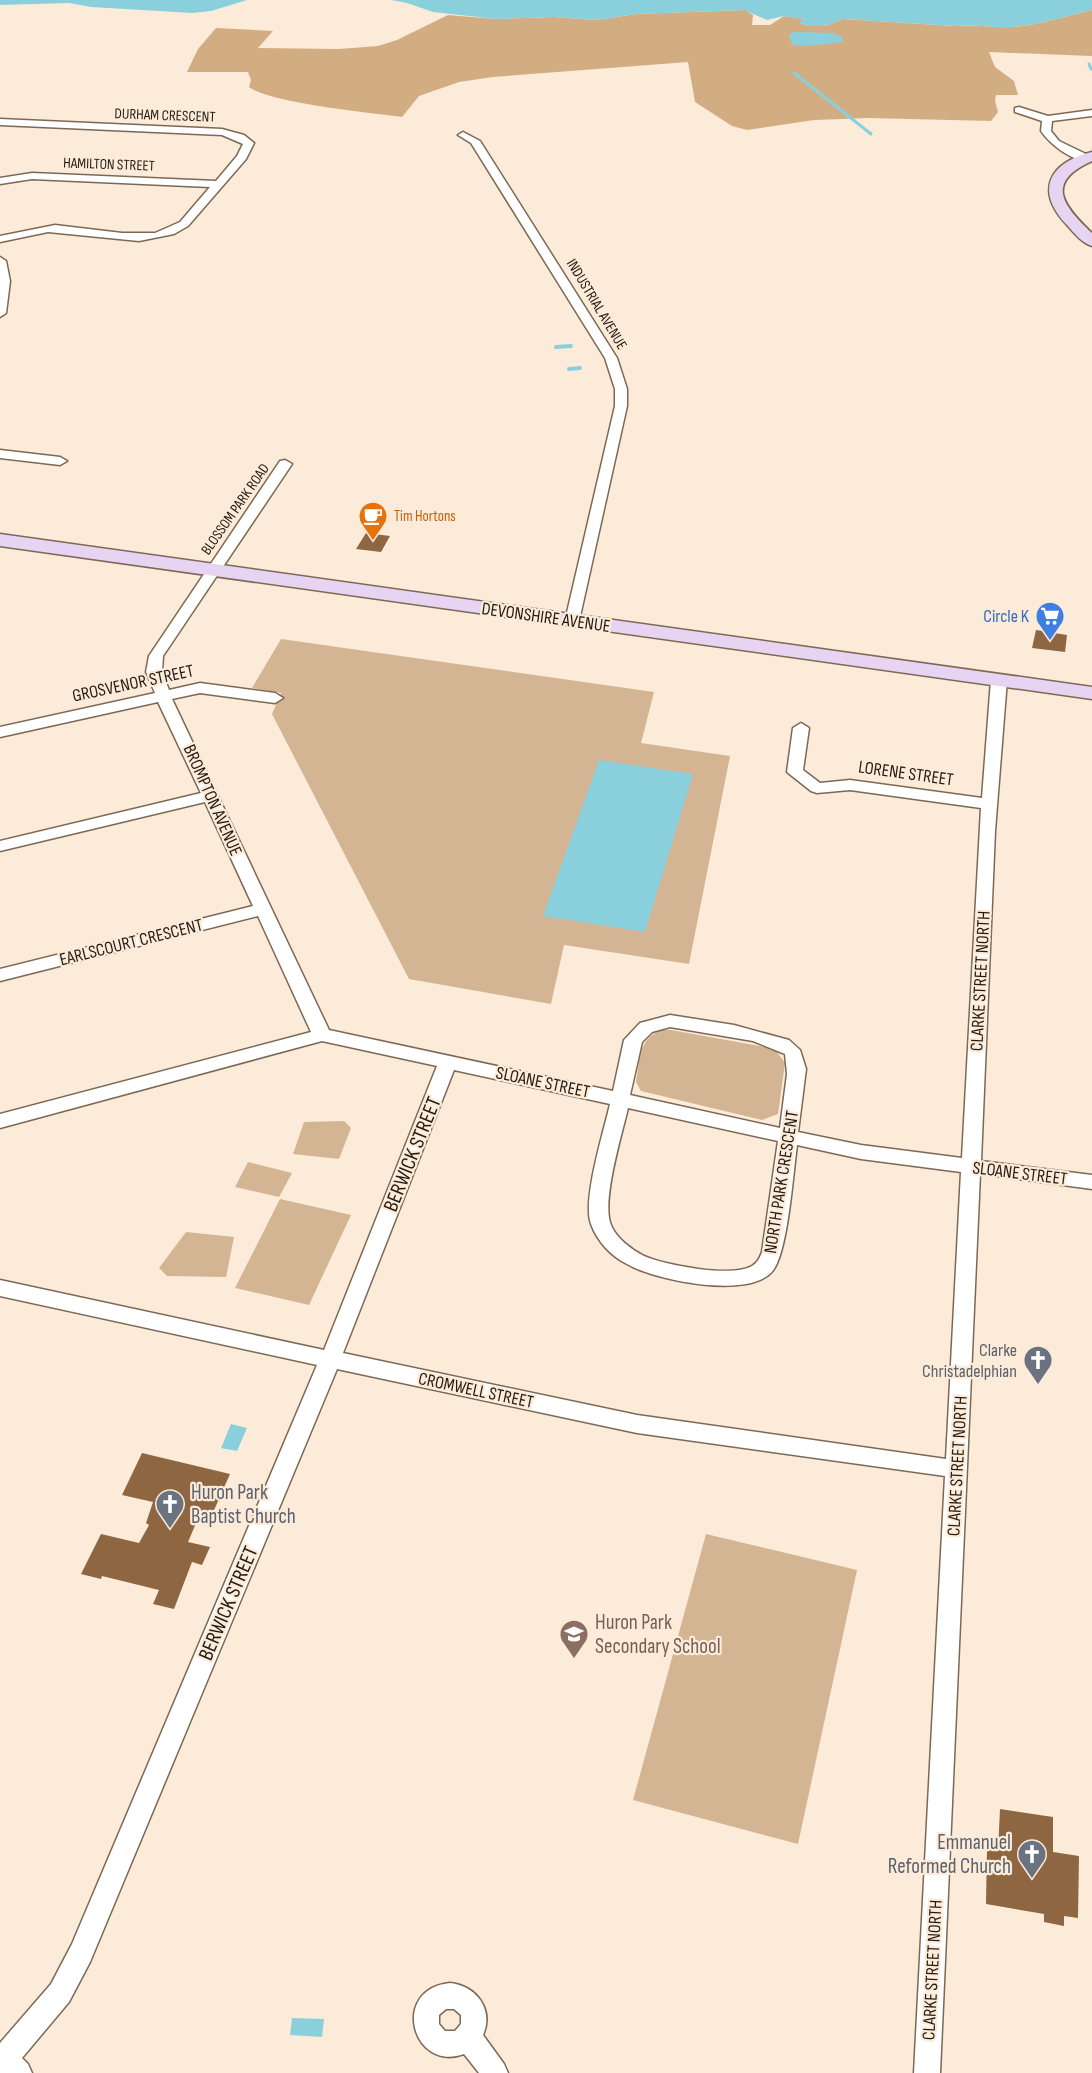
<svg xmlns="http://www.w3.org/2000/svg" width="1092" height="2073" font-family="'Sofia Sans Condensed',sans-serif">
<rect width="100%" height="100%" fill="#fcebd8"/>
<g fill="#d4b593">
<path d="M281 639 654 692 641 743 730 756 689 964 564 945 551 1004 409 979 272 714 281 693 252 688Z"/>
<path d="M661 1030H671L766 1047 777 1052 785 1063 778 1114 762 1120 641 1091 636 1082C640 1061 638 1039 661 1030Z"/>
<path d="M344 1121 351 1128 339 1159 293 1154 304 1122Z"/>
<path d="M248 1162 292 1173 279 1197 235 1187Z"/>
<path d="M280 1199 351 1215 309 1305 235 1288Z"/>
<path d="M186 1232 234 1237 226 1277 167 1276 159 1268Z"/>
<path d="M706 1534 857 1570 798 1844 633 1800Z"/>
</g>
<path fill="#d2ad82" d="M745 10 753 15 752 25H770L784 16 804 19 800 23 808 26H825L843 19 955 26C975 24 993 28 1013 27 1039 25 1066 16 1092 10V56L989 52 995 67 1014 81 1018 95H996L995 101 998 112 991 121 869 118 814 120 747 130 732 126 695 102 688 62 493 77 459 82 419 96 402 117C372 113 269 103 249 87L251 80 248 72H187L198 49 216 28 273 31 258 48 339 49 378 46 397 40 448 15 496 19 554 17 596 20 636 14Z"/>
<g fill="#8ad0dc">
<path d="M0 0H247L211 11 192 13 91 7 69 3 0 5Z"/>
<path d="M391 0H1092V10C1066 16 1039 25 1013 27 993 28 975 24 955 26L843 19 825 26H808L799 23 804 19 784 16 767 20 744 10 636 14 596 20 554 17 496 19 433 12 407 3Z"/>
<path d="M793 32 833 33 842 37 843 42 807 46 793 45 789 36Z"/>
<path d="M599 760 693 774 645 932 543 916Z"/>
<path d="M231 1424 247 1428 237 1451 221 1448Z"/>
<path d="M292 2018 324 2019 322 2037 290 2035Z"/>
</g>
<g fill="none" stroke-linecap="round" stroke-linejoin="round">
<g stroke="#8ad0dc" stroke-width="3">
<path d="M1089 64 1091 69"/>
<path d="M794 73 871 134"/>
</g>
<g stroke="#8ad0dc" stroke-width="4">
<path d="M556 347 571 346"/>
<path d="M569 369 580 368"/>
</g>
</g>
<g fill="#8e6642">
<path d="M366 533 390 536 381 552 356 549Z"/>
<path d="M1036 630 1067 635 1065 652 1032 648Z"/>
<path d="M142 1453 230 1474 211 1517 200 1514 188 1542 210 1547 202 1565 192 1562 174 1609 153 1604 159 1590 102 1576 101 1579 81 1574 101 1534 139 1543 149 1525 146 1523 153 1502 122 1495Z"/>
<path d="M1000 1809 1053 1817V1852L1079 1856 1078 1918 1064 1916V1926L1044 1922V1914L986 1904 987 1849 998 1851Z"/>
</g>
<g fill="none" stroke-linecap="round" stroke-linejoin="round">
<g stroke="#7c6955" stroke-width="3">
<g id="minor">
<path d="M1019 107 1048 116 1092 110V116L1052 121 1051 131 1059 141 1090 156V160C1073 163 1050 144 1041 131L1042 121 1015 112V108Z"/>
<path d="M0 119 222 129 244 135 254 143 246 159 188 226 174 234 139 241 48 232 0 242V236L55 225 122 233H155L180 222 210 187 32 179 0 184V178L32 173 216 181 237 156 243 144 222 135 0 125Z"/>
<path d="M463 132 480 141 617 358 627 389V406L579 621 572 625 565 621 615 406V389L605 358 471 143 458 135Z"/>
<path d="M0 257 6 261 10 281 6 313 0 317Z"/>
<path d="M0 450 60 457 67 461 60 465 0 458Z"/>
<path d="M285 460 292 464 163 656 162 672 169 690 200 683 275 693 283 698 275 703 200 693 172 699 329 1030 613 1091 624 1040 640 1023 670 1015 734 1025 789 1040 800 1050 806 1069 798 1132 861 1145 962 1158 981 808 850 790 817 793 811 791 787 772 793 728 801 723 809 728 803 770 820 783 850 780 982 798 991 680 999 675 1007 680 995 831 981 1161 1092 1175V1189L980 1174 940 2073H914L945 1476 637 1433 337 1369 90 1962 69 2002 22 2058 28 2064 32 2073H0V2043L51 1984 72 1944 317 1365 0 1296V1280L324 1350 437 1066 322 1041 0 1128V1114L311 1032 258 916 0 981V969L253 906 205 802 0 851V841L201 793 158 702 0 737V727L155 693 146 672 149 656 280 461ZM670 1027 753 1041 785 1054 787 1074 780 1128 630 1095 642 1042 652 1032ZM454 1070 610 1104C604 1131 582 1200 591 1224 597 1241 611 1256 627 1264 654 1280 753 1301 774 1269 788 1248 793 1174 797 1145L861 1159 961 1172 946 1459 637 1415 343 1353ZM628 1108 778 1141 762 1252C760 1258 757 1263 752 1266 731 1278 665 1265 644 1256 632 1250 616 1238 611 1225 601 1202 622 1134 628 1108Z"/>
<path d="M450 1983C477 1986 494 2010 483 2035L504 2064 508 2073H479L464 2054C412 2073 390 1989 450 1983ZM446 2009H454L461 2015V2024L455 2031H445L439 2024V2015Z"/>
</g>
</g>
<g stroke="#7c6955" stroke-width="3">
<g id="secondary">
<path d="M1092 152V161C1045 182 1062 205 1092 233V246C1082 243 1074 233 1067 225 1035 191 1048 163 1092 152Z"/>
<path d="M0 534 1092 687V699L0 546Z"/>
</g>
</g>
<use href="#minor" fill="#fff" fill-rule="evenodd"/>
<use href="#secondary" fill="#e7d4f3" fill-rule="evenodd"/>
</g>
<defs>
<g id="cafe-pin" transform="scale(1.5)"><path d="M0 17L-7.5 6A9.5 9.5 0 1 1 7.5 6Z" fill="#e8710a" stroke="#fcebd8"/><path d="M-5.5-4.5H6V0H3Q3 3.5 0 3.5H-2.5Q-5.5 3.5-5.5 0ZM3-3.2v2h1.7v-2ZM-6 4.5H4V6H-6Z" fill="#fff"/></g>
<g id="supermarket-pin" transform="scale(1.5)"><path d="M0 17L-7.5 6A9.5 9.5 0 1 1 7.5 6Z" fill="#3f7fe0" stroke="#fcebd8"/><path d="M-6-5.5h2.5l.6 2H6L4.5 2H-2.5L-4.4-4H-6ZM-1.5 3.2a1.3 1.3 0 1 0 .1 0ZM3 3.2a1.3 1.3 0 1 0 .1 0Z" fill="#fff"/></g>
<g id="church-pin" transform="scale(1.5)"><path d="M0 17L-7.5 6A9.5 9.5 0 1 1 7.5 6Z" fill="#6b7280" stroke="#fcebd8"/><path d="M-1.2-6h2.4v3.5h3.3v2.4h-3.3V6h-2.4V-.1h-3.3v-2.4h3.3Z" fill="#fff"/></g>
<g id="school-pin" transform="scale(1.5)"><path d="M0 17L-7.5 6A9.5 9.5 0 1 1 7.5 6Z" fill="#8d6e63" stroke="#fcebd8"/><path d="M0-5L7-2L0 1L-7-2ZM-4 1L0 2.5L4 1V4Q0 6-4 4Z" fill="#fff"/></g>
</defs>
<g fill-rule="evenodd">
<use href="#cafe-pin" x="373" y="516"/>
<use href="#supermarket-pin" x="1050" y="616"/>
<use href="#church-pin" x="1038" y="1360"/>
<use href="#church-pin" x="170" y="1504"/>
<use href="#school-pin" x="574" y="1634"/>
<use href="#church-pin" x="1032" y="1854"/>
</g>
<g text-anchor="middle" stroke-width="4.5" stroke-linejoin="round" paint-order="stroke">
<g font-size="15" fill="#231b13" stroke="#fcebd8">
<text transform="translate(165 115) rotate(2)" y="5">DURHAM CRESCENT</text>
<text transform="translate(109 164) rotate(2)" y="5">HAMILTON STREET</text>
<text transform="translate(597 304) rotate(59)" y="5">INDUSTRIAL AVENUE</text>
<text transform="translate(235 509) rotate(-55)" y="5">BLOSSOM PARK ROAD</text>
</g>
<g font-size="15" fill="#c56008" stroke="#fcebd8" text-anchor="start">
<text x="394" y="521">Tim Hortons</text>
</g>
<g font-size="18" fill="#366cbe" stroke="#fcebd8" text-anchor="end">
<text x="1029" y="622">Circle K</text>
</g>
<g font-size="18" fill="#231b13" stroke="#fcebd8">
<text transform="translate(546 617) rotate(8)" y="6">DEVONSHIRE AVENUE</text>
<text transform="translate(133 683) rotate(-12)" y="6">GROSVENOR STREET</text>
<text transform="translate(906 773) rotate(8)" y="6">LORENE STREET</text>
<text transform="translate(213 800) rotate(66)" y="6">BROMPTON AVENUE</text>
<text transform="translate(131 942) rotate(-14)" y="6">EARLSCOURT CRESCENT</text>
<text transform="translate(980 981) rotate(-87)" y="6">CLARKE STREET NORTH</text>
<text transform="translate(543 1082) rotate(12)" y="6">SLOANE STREET</text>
<text transform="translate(1020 1173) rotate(7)" y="6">SLOANE STREET</text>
<text transform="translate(781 1182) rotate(-81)" y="6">NORTH PARK CRESCENT</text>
<text transform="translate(476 1390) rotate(12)" y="6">CROMWELL STREET</text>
<text transform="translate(957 1466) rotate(-87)" y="6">CLARKE STREET NORTH</text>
<text transform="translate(932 1970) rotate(-87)" y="6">CLARKE STREET NORTH</text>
</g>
<g font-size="18" fill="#5b616d" stroke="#fcebd8" text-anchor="end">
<text x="1017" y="1356">Clarke<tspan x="1017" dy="21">Christadelphian</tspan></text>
</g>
<g font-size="21" fill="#231b13" stroke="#fcebd8">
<text transform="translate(412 1154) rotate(-68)" y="7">BERWICK STREET</text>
<text transform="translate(228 1603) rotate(-67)" y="7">BERWICK STREET</text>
</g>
<g font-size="21" fill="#5b616d" stroke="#fcebd8" text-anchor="start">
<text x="191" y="1499">Huron Park<tspan x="191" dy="24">Baptist Church</tspan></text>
<text x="1011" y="1849" text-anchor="end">Emmanuel<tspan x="1011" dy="24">Reformed Church</tspan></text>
</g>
<g font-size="21" fill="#785e54" stroke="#fcebd8" text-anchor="start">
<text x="595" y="1629">Huron Park<tspan x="595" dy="24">Secondary School</tspan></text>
</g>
</g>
</svg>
